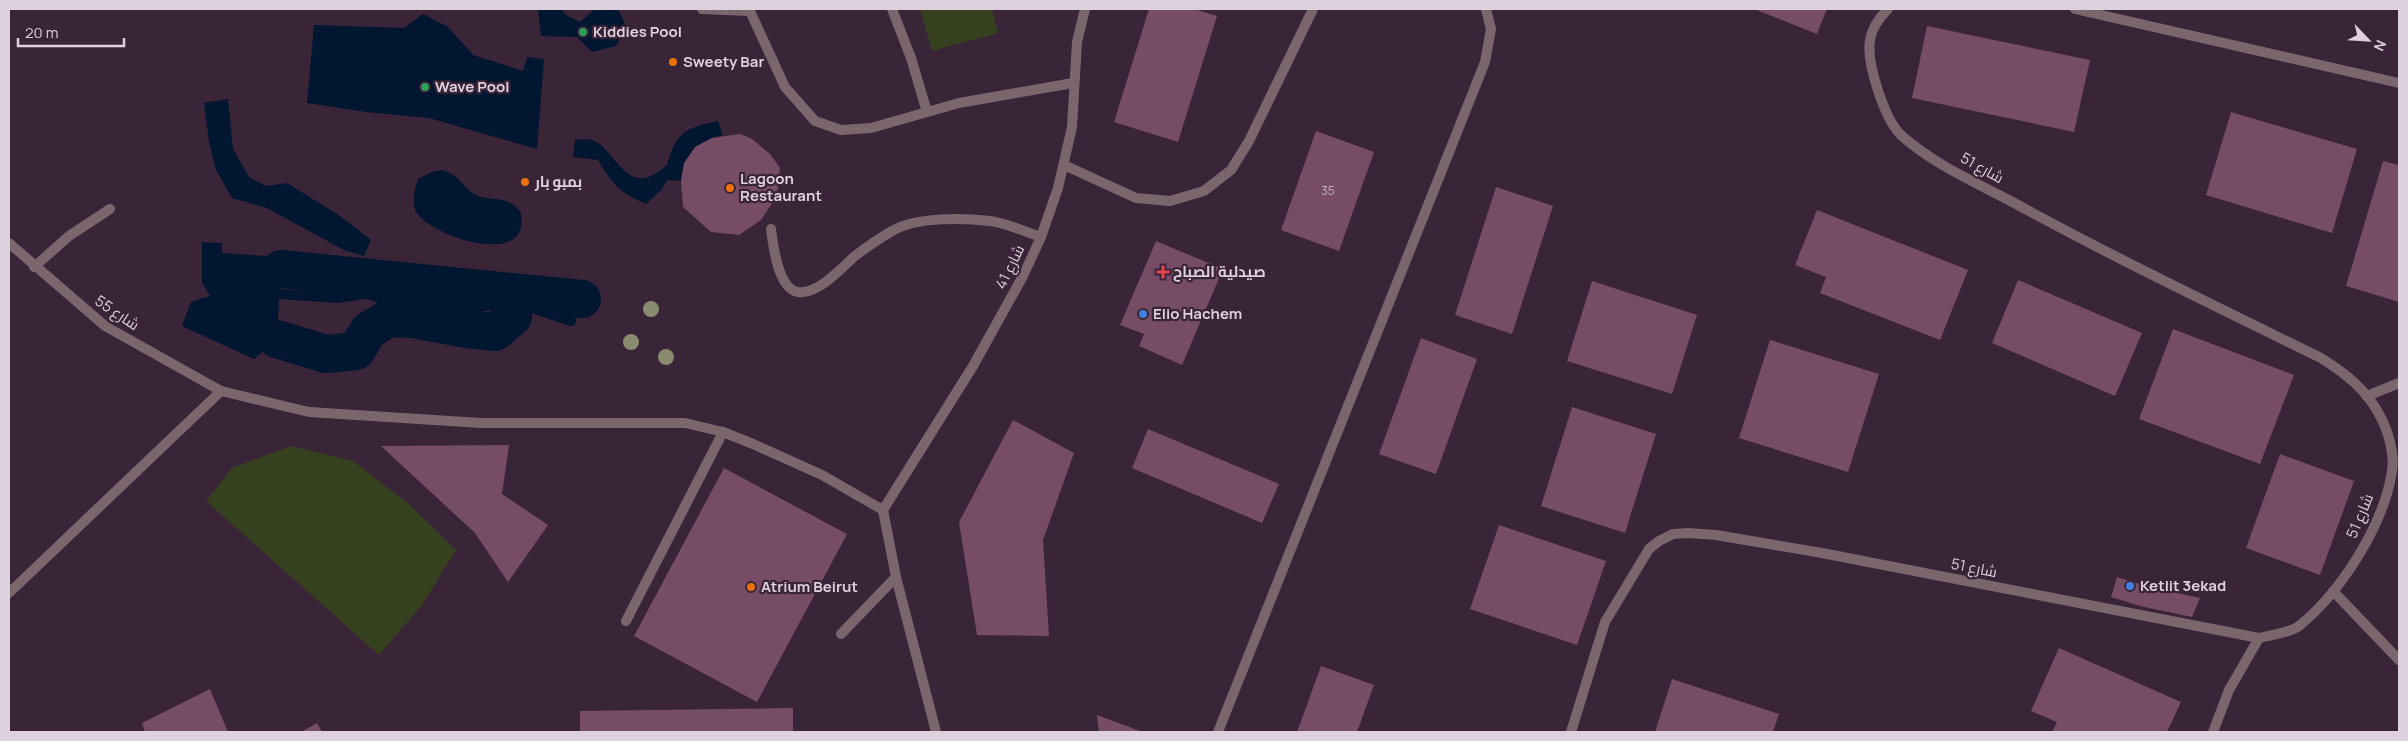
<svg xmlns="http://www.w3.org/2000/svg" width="2408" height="741" font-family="Manrope,Cairo,sans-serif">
<rect width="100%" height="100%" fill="#3a2438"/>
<g fill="#36411f">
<path d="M920 9H992L998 33 932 51Z"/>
<path d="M291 446 353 461 409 504 456 550 422 605 379 655 206 501 232 468Z"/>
</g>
<g fill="#001631">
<path d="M538 9H561L566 15 580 22 595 9H618L627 28 616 46 592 52 577 37 541 36Z"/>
<path d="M423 14 448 27 473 55 523 71 527 57 544 59 537 149 429 118 366 112 307 103 314 25 404 28Z"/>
<path d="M228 99 233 149 249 177 266 186 287 183 340 216 371 240 364 256 344 250 267 208 232 198 216 170 209 142 204 103Z"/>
<path d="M718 121 723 135C696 141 685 154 681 181L667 180 662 189 646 204C619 192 613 185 598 160L573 157 575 140C580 140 589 138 594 141 613 149 625 188 651 176 656 174 662 169 667 165 676 132 685 128 718 121Z"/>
<path d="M443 170C447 172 453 174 456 177 463 183 467 191 476 195 491 202 506 195 518 209 523 214 522 220 521 227 514 265 422 232 415 209 412 199 415 189 418 179L431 172Z"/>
<path d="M202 242 222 243V253L281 257 277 339 254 359 182 326 191 302 210 296 202 282Z"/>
</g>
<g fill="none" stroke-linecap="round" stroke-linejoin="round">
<g stroke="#001631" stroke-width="10">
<path d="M280 281 340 284 385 300 403 302 430 297 463 296 490 304"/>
<path d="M280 294 338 298 389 290 413 293 436 305 457 310 505 303 532 308 571 321"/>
<path d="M538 308H572"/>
</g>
<g stroke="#001631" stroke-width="38">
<path d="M281 269 582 299"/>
<path d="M277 339 326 354 356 351 369 330 389 318 413 319 467 329 495 332 513 317"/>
</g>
</g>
<g fill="#764d65">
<path d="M1149 9H1194L1217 16 1178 142 1114 122Z"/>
<path d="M1754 9H1827L1817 34Z"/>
<path d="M1927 26 2090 60 2074 132 1912 98Z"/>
<path d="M2231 112 2357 149 2332 233 2206 195Z"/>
<path d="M1316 131 1374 152 1339 251 1281 230Z"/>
<path d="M740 134 752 139 770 154 780 168 777 196 761 220 739 235 711 232 683 207 681 181 684 163 695 147 712 138Z"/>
<path d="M2383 161 2399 165V302L2346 286Z"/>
<path d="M1496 187 1553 206 1512 334 1455 315Z"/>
<path d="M1817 210 1968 270 1940 340 1820 293 1826 277 1795 265Z"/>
<path d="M1156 241 1223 269 1182 365 1139 346 1144 334 1120 325Z"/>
<path d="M2018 280 2142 333 2115 396 1992 343Z"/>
<path d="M1592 281 1697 315 1672 394 1567 361Z"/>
<path d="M2173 329 2294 375 2260 464 2139 419Z"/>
<path d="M1421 338 1477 359 1436 474 1379 454Z"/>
<path d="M1770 340 1879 374 1848 472 1739 438Z"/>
<path d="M1572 407 1656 434 1625 533 1541 506Z"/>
<path d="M1013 420 1074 453 1043 540 1049 636 977 635 959 522Z"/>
<path d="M1148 429 1279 484 1262 523 1132 468Z"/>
<path d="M509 445 502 494 548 525 508 582 475 533 381 446Z"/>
<path d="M2280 454 2354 481 2320 575 2246 548Z"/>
<path d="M724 468 847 534 757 702 634 636Z"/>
<path d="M1499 525 1606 561 1577 645 1470 609Z"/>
<path d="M2117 577 2146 586 2200 598 2192 617 2140 606 2111 597Z"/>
<path d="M2059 648 2181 702 2167 732H2052L2057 722 2031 711Z"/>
<path d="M1321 666 1374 685 1357 732H1297Z"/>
<path d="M1672 679 1779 714 1773 732H1655Z"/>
<path d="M210 689 228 732H145L142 723Z"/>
<path d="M793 708V732H580V711Z"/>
<path d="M1097 715 1143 732H1099Z"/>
<path d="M317 723 322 732H301Z"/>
</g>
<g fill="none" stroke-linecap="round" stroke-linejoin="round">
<g stroke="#7b666e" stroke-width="10">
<path d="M702 9 750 11"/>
<path d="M749 9 785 87 815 121 841 130 871 128 959 103 1073 83"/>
<path d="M892 9 911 58 927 112"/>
<path d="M771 229C773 245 778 289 798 292 818 295 841 268 855 256 867 247 882 236 896 229 919 217 964 218 990 221 1007 223 1025 232 1041 237"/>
<path d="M34 267 69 236 110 209"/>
<path d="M2367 396 2399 383"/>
<path d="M2333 591 2399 660"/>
<path d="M626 621 723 432"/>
<path d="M841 634 896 577"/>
</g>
<g stroke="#7b666e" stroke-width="10">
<path d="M2075 9 2399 83"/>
<path d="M1064 165 1136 198 1170 201 1204 191 1231 170 1249 141 1313 9"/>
<path d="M883 510 896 577 936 732"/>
<path d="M1218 732 1485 62 1491 29 1486 9"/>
<path d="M1571 732 1605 622 1649 549 1659 541 1673 534 1688 533 1716 535 1822 553 2259 638C2270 635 2290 633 2299 626 2341 592 2384 525 2392 471 2395 455 2388 430 2380 416 2367 390 2345 373 2321 358 2219 308 2117 259 2018 205 1979 184 1934 165 1901 135 1885 120 1866 63 1870 40 1872 27 1879 18 1888 9"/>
<path d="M2213 732 2229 690 2259 638"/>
</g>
<g stroke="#7b666e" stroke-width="10">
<path d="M9 243 105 326 221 391 309 412 481 423H685L723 432 753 444 822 475 883 510 973 366 1023 276 1041 237 1058 188 1072 127 1077 42 1085 9"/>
<path d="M9 593 221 391"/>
</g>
</g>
<g fill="#888b6e">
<circle cx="651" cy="309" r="8"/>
<circle cx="631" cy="342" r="8"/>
<circle cx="666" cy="357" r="8"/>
</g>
<g fill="#2e9e5b" stroke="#3a2438" stroke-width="2">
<circle cx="583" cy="32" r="5"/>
<circle cx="425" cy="87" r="5"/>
</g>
<g fill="#e8710a" stroke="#3a2438" stroke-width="2">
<circle cx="673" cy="62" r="5"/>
<circle cx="525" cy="182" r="5"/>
<circle cx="730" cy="188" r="5"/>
<circle cx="751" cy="587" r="5"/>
</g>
<path fill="#e0444e" stroke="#3a2438" stroke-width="2" d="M1160.5 264.5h5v5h5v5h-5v5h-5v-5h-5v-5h5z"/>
<g fill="#3f7fe0" stroke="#3a2438" stroke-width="2">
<circle cx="1143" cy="314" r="5"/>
<circle cx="2130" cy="586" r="5"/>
</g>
<g text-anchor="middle" stroke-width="4.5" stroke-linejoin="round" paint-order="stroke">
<g font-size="12" fill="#c4afbe">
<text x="1328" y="195">35</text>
</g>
<g font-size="15" font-weight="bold" fill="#ded0dc" stroke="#3a2438" text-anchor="start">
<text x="593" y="37">Kiddies Pool</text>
<text x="683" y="67">Sweety Bar</text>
<text x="435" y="92">Wave Pool</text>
<text x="740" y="184">Lagoon<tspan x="740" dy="17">Restaurant</tspan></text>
<text x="535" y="187">بمبو بار</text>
<text x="1173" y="277">صيدلية الصباح</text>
<text x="1153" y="319">Elio Hachem</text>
<text x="2140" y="591">Ketlit 3ekad</text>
<text x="761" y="592">Atrium Beirut</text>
</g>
<g font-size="15" fill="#ded0dc" stroke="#3a2438">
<text transform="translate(1982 168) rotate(29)" y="5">شارع 51</text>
<text transform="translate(1010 267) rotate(-64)" y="5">شارع 41</text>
<text transform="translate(117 313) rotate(34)" y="5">شارع 55</text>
<text transform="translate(2360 516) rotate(-67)" y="5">شارع 51</text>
<text transform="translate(1974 568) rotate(11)" y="5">شارع 51</text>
</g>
</g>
<rect width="2408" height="741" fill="none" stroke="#ded0dc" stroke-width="20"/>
<g transform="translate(2368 40) rotate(115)" stroke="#3a2438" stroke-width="4" paint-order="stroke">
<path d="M0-4L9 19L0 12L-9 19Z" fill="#ded0dc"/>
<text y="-8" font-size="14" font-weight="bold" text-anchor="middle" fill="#ded0dc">N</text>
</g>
<path d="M18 38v8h106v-8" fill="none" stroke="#ded0dc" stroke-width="2.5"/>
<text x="25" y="38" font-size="15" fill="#ded0dc" stroke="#3a2438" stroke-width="4" paint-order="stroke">20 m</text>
</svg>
